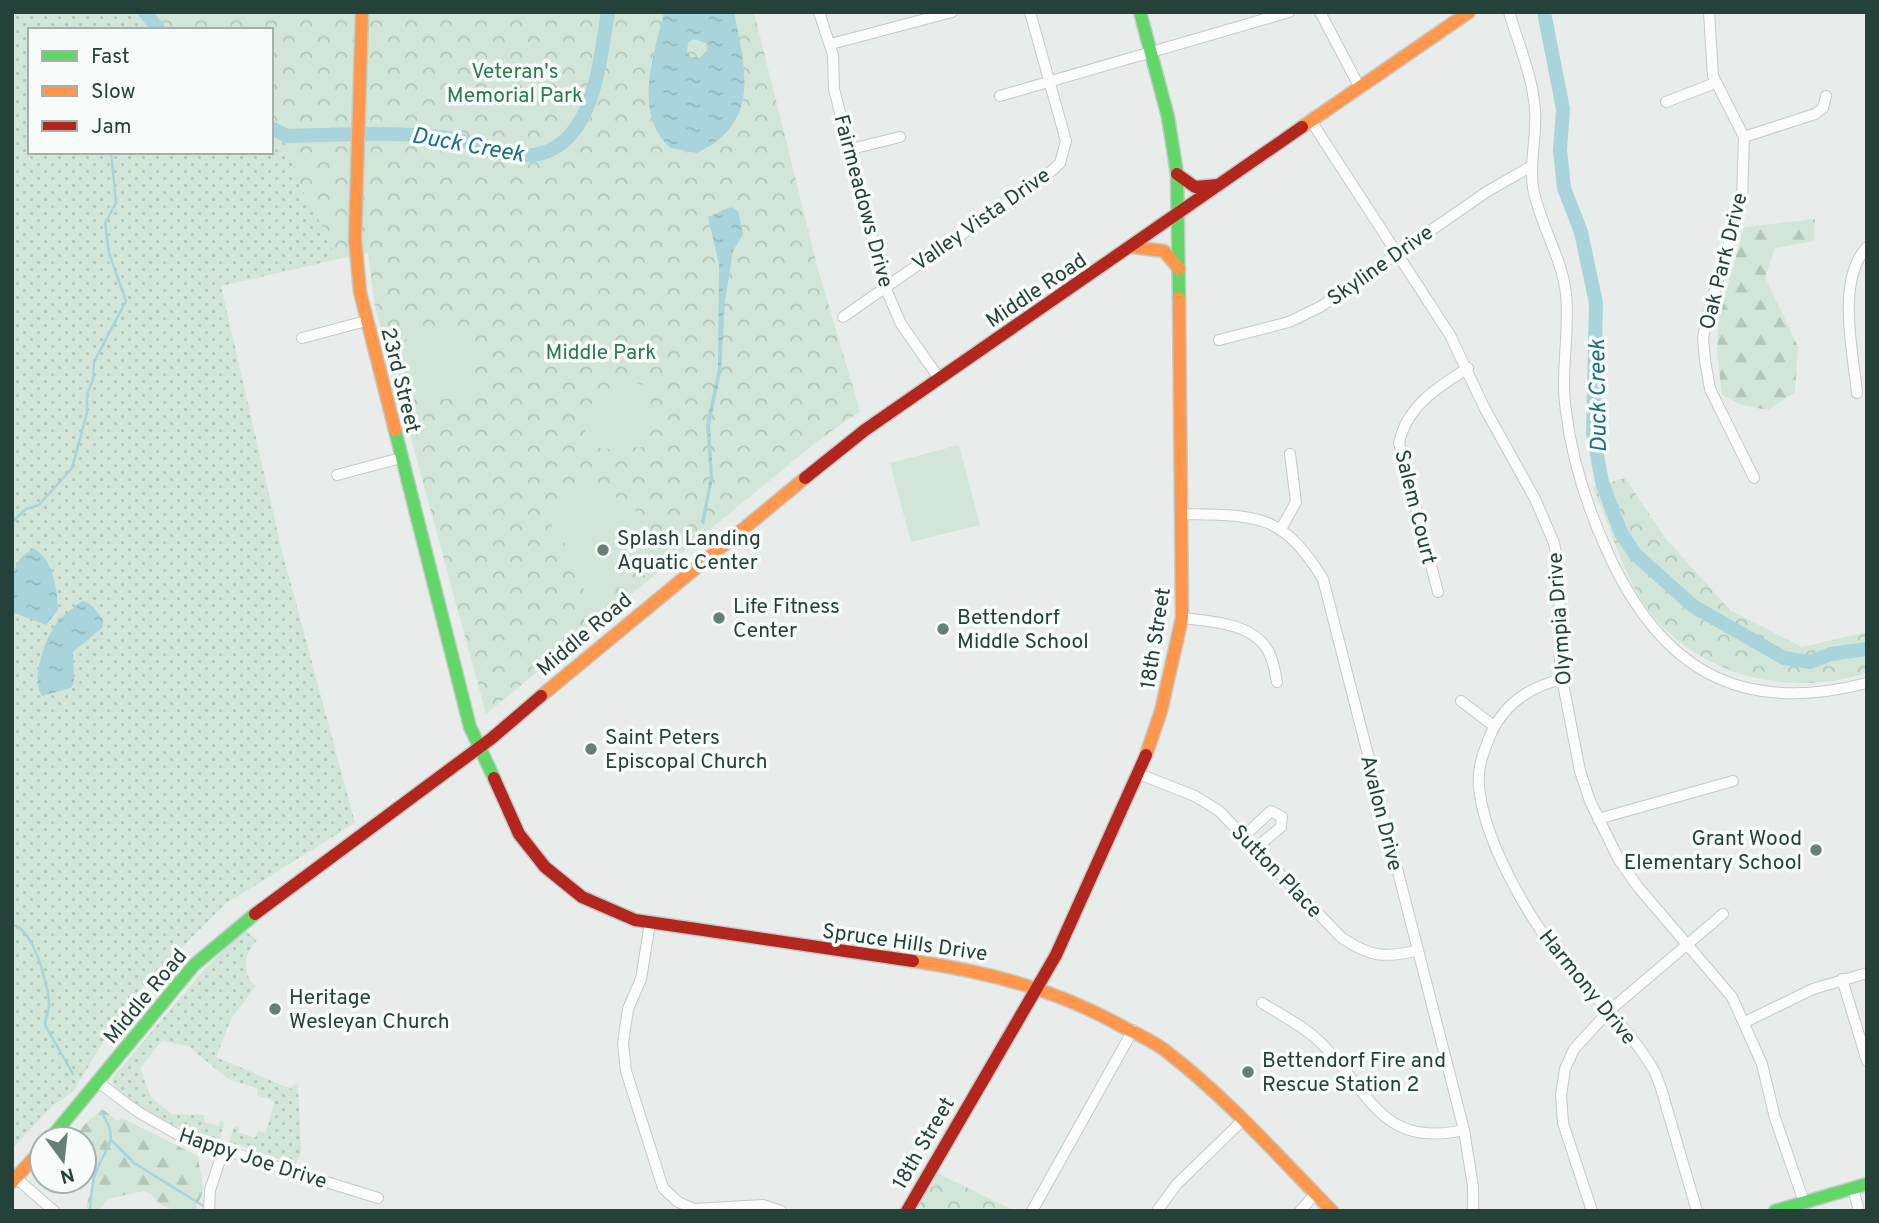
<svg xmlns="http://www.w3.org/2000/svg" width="1879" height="1223" font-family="Overpass,sans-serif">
<defs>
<pattern id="grass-dots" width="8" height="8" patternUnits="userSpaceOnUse" patternTransform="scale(1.75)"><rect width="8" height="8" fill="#d1e6d8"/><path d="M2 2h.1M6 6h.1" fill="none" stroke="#b3c6ba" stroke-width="1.8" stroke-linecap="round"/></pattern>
<pattern id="forest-firs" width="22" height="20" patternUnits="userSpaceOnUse" patternTransform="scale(1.75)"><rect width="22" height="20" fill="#d1e6d8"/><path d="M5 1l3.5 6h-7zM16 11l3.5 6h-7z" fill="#b3c6ba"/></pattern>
<pattern id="park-crowns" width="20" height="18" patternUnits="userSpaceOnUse" patternTransform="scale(1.75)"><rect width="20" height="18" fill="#d1e6d8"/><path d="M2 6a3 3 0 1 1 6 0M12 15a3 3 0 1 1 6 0" fill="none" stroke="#b3c6ba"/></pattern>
<pattern id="water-ripples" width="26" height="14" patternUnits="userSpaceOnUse" patternTransform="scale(1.75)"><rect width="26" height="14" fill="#a9d4db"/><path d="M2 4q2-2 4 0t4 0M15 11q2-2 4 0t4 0" fill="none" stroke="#91b7bd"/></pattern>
</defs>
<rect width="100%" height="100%" fill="#e8edeb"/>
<g fill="url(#grass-dots)">
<path d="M12 12H136L152 30H30V152H271V134L287 143 301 187 331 243 334 260 221 286 282 551 355 823 225 904 126 1004 73 1092 52 1106 12 1149Z"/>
<path d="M244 930 257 940C244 955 240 972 256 986L231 1019 216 1057 291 1089 294 1084 298 1085 301 1151 296 1164 229 1142 234 1127 239 1125 238 1132 255 1138 258 1131 266 1133 274 1101 257 1095 258 1089 228 1079 188 1046 162 1041 140 1068 151 1097 172 1114 204 1115V1122L218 1126 220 1120 224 1122 220 1139C183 1130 136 1115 112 1083L114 1076 204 970Z"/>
</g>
<g fill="url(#forest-firs)">
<path d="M1815 219 1814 241 1775 248 1765 277 1798 347 1795 392 1768 410 1742 405 1722 395 1717 352 1719 316 1744 227Z"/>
<path d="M102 1109 118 1121 122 1118 198 1156C199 1173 209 1191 196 1205L197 1211C179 1211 161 1211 151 1194L144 1191 107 1199 99 1211H89L86 1207 92 1186 90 1177 84 1172V1139H74L81 1128Z"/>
</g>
<g fill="url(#park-crowns)">
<path d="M136 12H754L818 269 860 411 815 443 486 714 375 306 368 253 334 260 331 243 301 187 287 144 271 134V30H152Z"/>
<path d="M1625 478 1667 540 1730 610 1802 647 1867 632V673C1786 699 1690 674 1642 601 1624 573 1607 520 1593 487Z"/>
<path d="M937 1173 1011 1209 1013 1211H914Z"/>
</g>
<g fill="#d1e6d8">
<path d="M405 329C456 329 483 337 472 395L425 402 413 394Z"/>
<path d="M635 383 653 387 644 447 604 449 587 445C582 405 593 387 635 383Z"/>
<path d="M959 445 980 525 911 542 890 463Z"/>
<path d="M582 482 591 490 597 484 620 500 622 497 635 506 640 540 628 577 612 592 609 606 604 610H588L583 587 577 579 587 570 562 540 556 539 551 529 557 508Z"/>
</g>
<g fill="url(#water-ripples)" fill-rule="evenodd">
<path d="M664 12H734C745 69 762 122 697 153L671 148C632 114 654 55 664 12ZM693 39 706 43 707 50 700 58 691 57 687 52 688 43Z"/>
<path d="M731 207 738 211 743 234 733 251 725 301 721 372 710 425 713 478 704 525 701 522 710 477 706 425 718 369 719 264 708 217Z"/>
<path d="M34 549C52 556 58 592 58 610L46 625 12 612C12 589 8 559 34 549Z"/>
<path d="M82 601C91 601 98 613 103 621L102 628 73 652 74 681 71 688 42 696C30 678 46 634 60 619 67 612 75 607 82 601Z"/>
</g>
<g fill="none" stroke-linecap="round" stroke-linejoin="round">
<g stroke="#a9d4db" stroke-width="2.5">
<path d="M12 522 26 509 39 505 72 468 87 413V394L93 380 94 362 126 301 109 253 105 223 116 203 111 152"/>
<path d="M12 925C33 927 48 984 49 1003 50 1010 45 1017 45 1025L73 1074"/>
<path d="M112 1141 134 1163 205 1207"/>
<path d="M90 1211C91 1199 91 1184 96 1172 106 1145 121 1141 101 1112"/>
</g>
<g stroke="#a9d4db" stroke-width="14">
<path d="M145 12 159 30"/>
<path d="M1544 12 1563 109 1560 150 1564 188 1581 232 1596 303 1593 433 1602 482 1621 533 1635 554 1693 606 1784 658 1810 662 1831 654 1867 649"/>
<path d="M271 128 287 136C341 135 394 131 447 138 471 140 487 152 509 155 592 166 598 72 608 12"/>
</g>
<g stroke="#c5cac8" stroke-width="12">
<g id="street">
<path d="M819 12 833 55 834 89 885 287 901 324 939 378"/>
<path d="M1320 12 1360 88"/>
<path d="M1509 12C1518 43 1533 77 1535 110 1537 137 1529 162 1533 188 1540 225 1562 257 1566 294 1570 333 1560 372 1566 411 1572 461 1587 507 1608 553 1661 669 1739 716 1867 683"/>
<path d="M1709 12 1713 76 1744 137 1742 200 1707 317 1703 338 1705 360 1710 389 1754 478"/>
<path d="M831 44 952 12"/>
<path d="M1000 96 1289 12"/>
<path d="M1666 102 1715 83"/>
<path d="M1311 121 1450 335 1484 407 1535 499 1554 543 1559 568 1560 668 1580 771 1590 801 1619 860 1638 887 1732 997 1762 1064 1775 1118 1804 1202"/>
<path d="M1744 137 1815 114 1823 108 1826 96"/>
<path d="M851 149 900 137"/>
<path d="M843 317 1047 175 1060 163 1066 141 1030 12"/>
<path d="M302 338 366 321"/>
<path d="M1219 340 1289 322 1320 307 1488 191 1530 167"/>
<path d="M1857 393C1853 352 1836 280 1867 247"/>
<path d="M337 475 401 458"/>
<path d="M1182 514C1256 516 1281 511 1323 579L1464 1130 1473 1186V1211"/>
<path d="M1281 529 1296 502 1290 454"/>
<path d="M1438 592 1399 443C1407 406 1438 387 1468 368"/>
<path d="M1182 618C1210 621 1257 623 1270 655 1274 663 1275 673 1277 682"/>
<path d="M1562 679C1529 687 1503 705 1490 736 1483 753 1477 769 1479 787 1484 840 1526 913 1558 954 1589 993 1628 1026 1653 1069 1661 1083 1665 1103 1670 1119 1679 1150 1688 1180 1697 1211"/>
<path d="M1461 701 1494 726"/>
<path d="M1139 774 1195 796 1219 811 1342 938C1371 957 1383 958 1416 951"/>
<path d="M1598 819 1733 781"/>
<path d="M1244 836 1271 811 1282 817 1281 827 1256 848"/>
<path d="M650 923 641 979 628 1009 623 1043 626 1071 663 1188 678 1202 694 1209 763 1205 781 1211"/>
<path d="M1842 979 1867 1061"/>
<path d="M1262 1003C1281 1015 1304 1026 1320 1042 1370 1091 1380 1149 1464 1130"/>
<path d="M1745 1022 1813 989 1867 973"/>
<path d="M99 1083 138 1112 182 1137 378 1198"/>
<path d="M16 1178 54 1211"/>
<path d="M1853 1188 1859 1211"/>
<path d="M209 1211 210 1190 223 1151"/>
<path d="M1032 1211 1133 1030"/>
<path d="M1157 1211 1177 1184 1241 1122"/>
<path d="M1300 1211 1315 1194"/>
<path d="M1592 1211 1563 1123 1561 1095 1565 1069 1574 1049 1609 1011 1723 914"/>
</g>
</g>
<g stroke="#c3cbc8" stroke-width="15">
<g id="fast">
<path d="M1140 12 1168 117 1177 174 1179 298"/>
<path d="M395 430 470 727 494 778"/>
<path d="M50 1139 194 965 255 914"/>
<path d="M1775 1211 1867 1184"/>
</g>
</g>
<g stroke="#c3cbc8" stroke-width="15">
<g id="slow">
<path d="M362 12 355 239 360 292 395 430"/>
<path d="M1302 127 1469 12"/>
<path d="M1133 247 1164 251 1179 269"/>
<path d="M541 696 805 478"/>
<path d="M1146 755 1161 711 1182 618 1179 298"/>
<path d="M913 961C989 972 1058 990 1125 1028 1139 1035 1155 1042 1167 1052 1227 1098 1279 1157 1332 1211"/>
<path d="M12 1182 42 1149"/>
</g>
</g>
<g stroke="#c3cbc8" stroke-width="15">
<g id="jam">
<path d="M1177 174 1195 187 1218 185"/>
<path d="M805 478 865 430 1302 127"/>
<path d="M494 778 519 834 545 867 582 897 635 920 913 961"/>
<path d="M255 914 492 738 541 696"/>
<path d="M907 1211 1056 955 1146 755"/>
</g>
</g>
<use href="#street" stroke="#fcfcfc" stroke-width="10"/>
<use href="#fast" stroke="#63d668" stroke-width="12"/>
<use href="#slow" stroke="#ff974d" stroke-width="12"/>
<use href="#jam" stroke="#b3261e" stroke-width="12"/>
</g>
<g fill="#697e78" stroke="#f7fbf9" stroke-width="2.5">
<circle cx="603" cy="550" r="7"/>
<circle cx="719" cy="618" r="7"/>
<circle cx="943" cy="629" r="7"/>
<circle cx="591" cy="749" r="7"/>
<circle cx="1816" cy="850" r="7"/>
<circle cx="275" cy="1009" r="7"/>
<circle cx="1248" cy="1072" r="7"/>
</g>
<g text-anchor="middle" stroke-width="7" stroke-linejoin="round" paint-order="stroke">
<g font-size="21" fill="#2d7a4b" stroke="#f7fbf9">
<text x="515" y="78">Veteran's<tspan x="515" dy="24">Memorial Park</tspan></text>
<text x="601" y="359">Middle Park</text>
</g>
<g font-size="21" fill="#24423a" stroke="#f7fbf9">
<text transform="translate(864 201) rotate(75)" y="7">Fairmeadows Drive</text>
<text transform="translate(981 219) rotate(-35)" y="7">Valley Vista Drive</text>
<text transform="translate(1723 261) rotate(-76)" y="7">Oak Park Drive</text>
<text transform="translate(1380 265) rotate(-35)" y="7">Skyline Drive</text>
<text transform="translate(1036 290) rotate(-34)" y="7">Middle Road</text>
<text transform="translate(401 380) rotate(76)" y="7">23rd Street</text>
<text transform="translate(1416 507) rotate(76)" y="7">Salem Court</text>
<text transform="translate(1559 619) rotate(-94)" y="7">Olympia Drive</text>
<text transform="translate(584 634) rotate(-40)" y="7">Middle Road</text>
<text transform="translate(1155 638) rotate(-81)" y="7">18th Street</text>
<text transform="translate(1382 813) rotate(76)" y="7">Avalon Drive</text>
<text transform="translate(1277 871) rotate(46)" y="7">Sutton Place</text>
<text transform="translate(905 942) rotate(8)" y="7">Spruce Hills Drive</text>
<text transform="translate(1588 987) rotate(51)" y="7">Harmony Drive</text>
<text transform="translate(145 996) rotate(-50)" y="7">Middle Road</text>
<text transform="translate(923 1143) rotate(-60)" y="7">18th Street</text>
<text transform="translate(253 1158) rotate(18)" y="7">Happy Joe Drive</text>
</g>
<g font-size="21" fill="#24423a" stroke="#f7fbf9" text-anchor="start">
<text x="617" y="545">Splash Landing<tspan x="617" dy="24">Aquatic Center</tspan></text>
<text x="733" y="613">Life Fitness<tspan x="733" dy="24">Center</tspan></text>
<text x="957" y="624">Bettendorf<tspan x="957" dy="24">Middle School</tspan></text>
<text x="605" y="744">Saint Peters<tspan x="605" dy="24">Episcopal Church</tspan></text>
<text x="1802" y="845" text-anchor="end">Grant Wood<tspan x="1802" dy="24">Elementary School</tspan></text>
<text x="289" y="1004">Heritage<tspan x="289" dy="24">Wesleyan Church</tspan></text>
<text x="1262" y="1067">Bettendorf Fire and<tspan x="1262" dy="24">Rescue Station 2</tspan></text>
</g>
<g font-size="23" font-style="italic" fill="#1c6f80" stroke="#f7fbf9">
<text transform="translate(468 144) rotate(10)" y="8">Duck Creek</text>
<text transform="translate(1597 396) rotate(-91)" y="8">Duck Creek</text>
</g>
</g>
<rect width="1879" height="1223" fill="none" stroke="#24423a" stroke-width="28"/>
<rect x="28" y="28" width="245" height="126" fill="#f7fbf9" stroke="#a3b1ad" stroke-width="2"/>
<rect x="42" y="51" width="35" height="10" fill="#63d668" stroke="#a3b1ad" stroke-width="2"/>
<text x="91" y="63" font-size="21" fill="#24423a">Fast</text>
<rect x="42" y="86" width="35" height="10" fill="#ff974d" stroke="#a3b1ad" stroke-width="2"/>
<text x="91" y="98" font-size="21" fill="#24423a">Slow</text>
<rect x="42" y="121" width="35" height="10" fill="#b3261e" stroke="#a3b1ad" stroke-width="2"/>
<text x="91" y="133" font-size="21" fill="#24423a">Jam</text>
<g transform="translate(63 1160) rotate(165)"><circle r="33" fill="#f7fbf9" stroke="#a3b1ad" stroke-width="2"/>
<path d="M0-5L12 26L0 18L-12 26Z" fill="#697e78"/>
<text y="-10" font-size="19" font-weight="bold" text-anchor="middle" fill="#24423a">N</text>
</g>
</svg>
